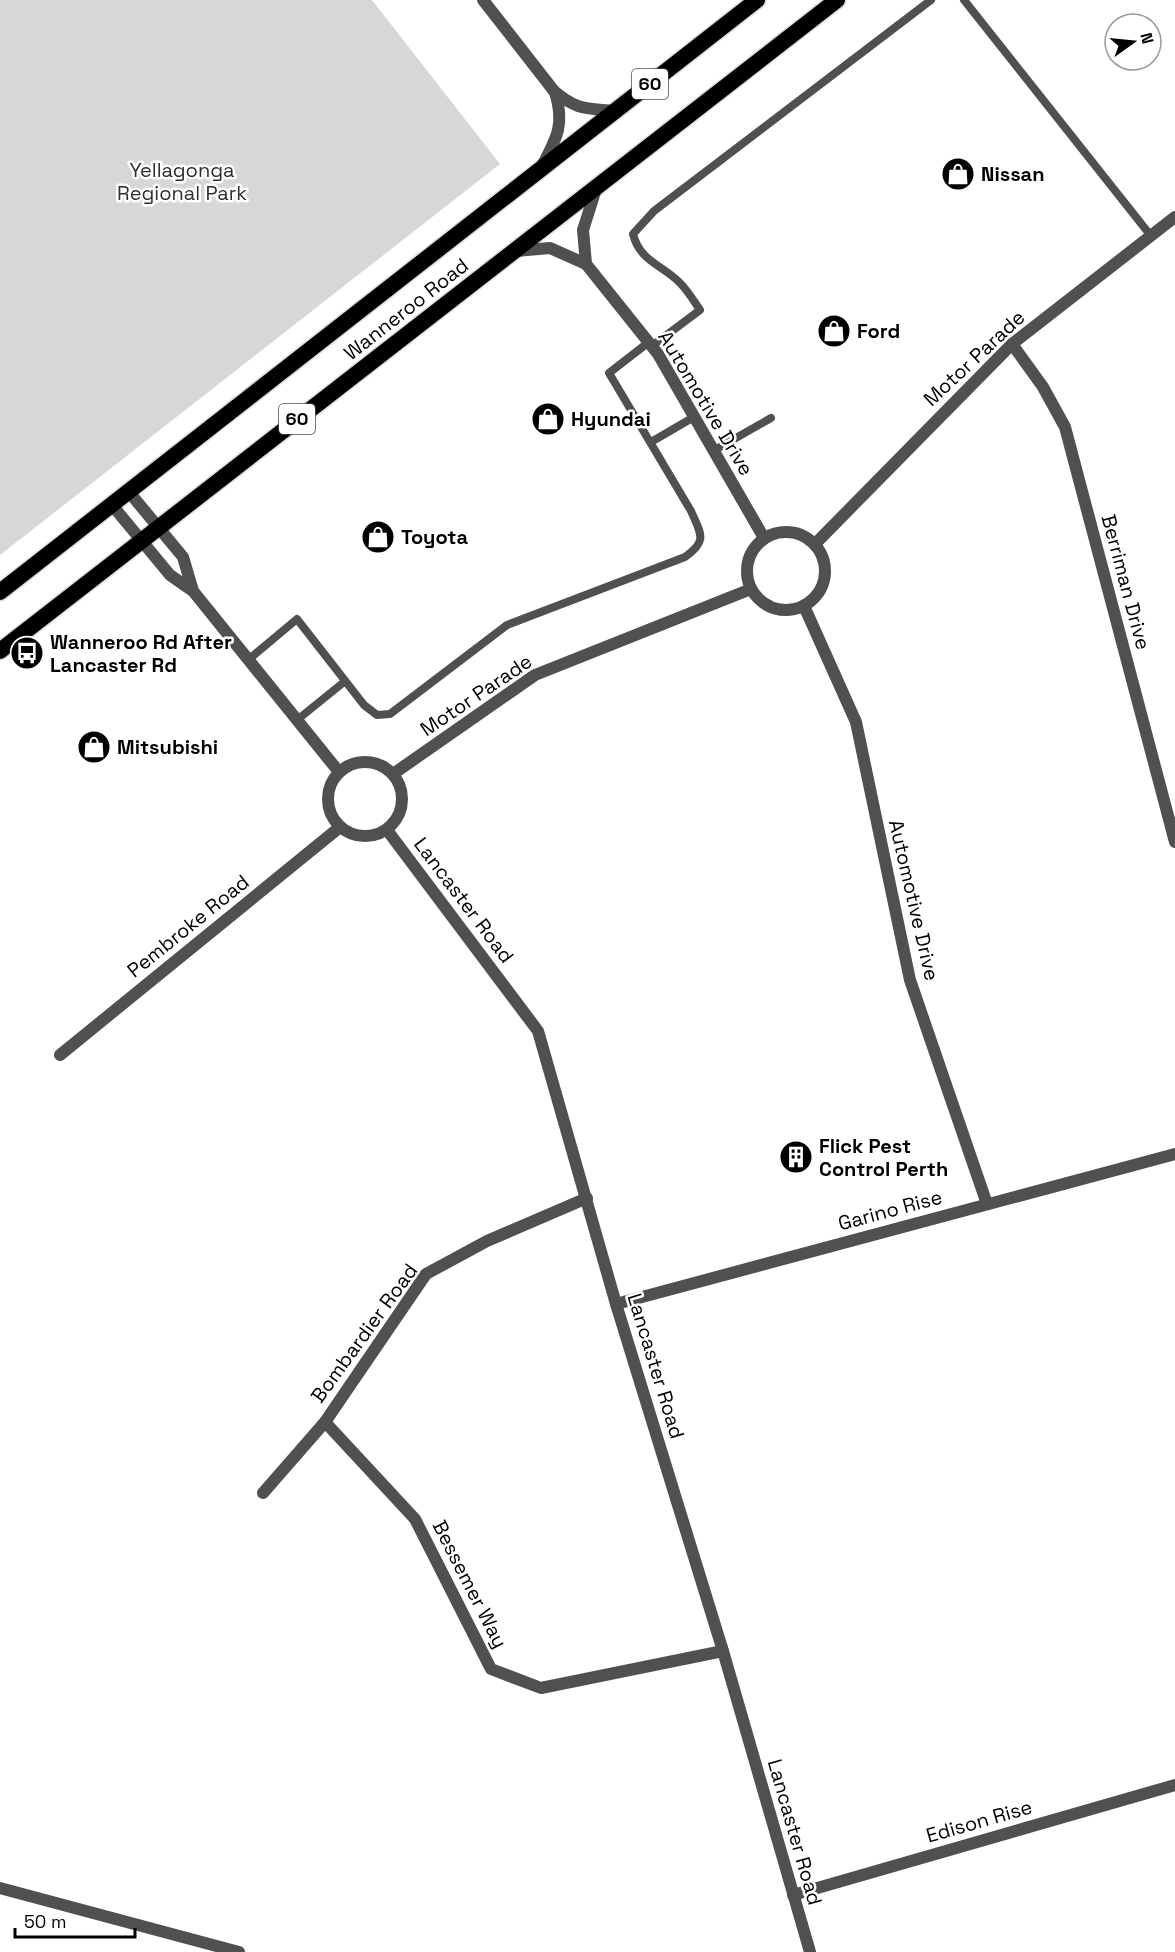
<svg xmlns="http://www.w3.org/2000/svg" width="1175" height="1952" font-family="'Space Grotesk',sans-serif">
<rect width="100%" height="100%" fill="#fff"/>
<path fill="#d7d7d7" d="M0 0H372L500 164 0 555Z"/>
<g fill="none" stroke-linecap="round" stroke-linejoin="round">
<g stroke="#dbdbdb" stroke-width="19">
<g id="trunk">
<path d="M0 592 757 0"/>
<path d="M0 651 837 0"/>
</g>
</g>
<g stroke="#505050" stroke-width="8">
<path d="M964 0 1151 236"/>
<path d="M652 346 700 310C694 301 688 291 680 283 663 265 640 262 633 234L654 211 931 0"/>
<path d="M651 442 694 417"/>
<path d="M713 451 771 418"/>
<path d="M248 660 297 619 364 705 377 715 390 714 507 625 685 557C708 541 701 534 691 511L609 373 649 342"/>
<path d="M297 720 344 682"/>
</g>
<g stroke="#505050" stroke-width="12">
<path d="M483 0 554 91C578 111 586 108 615 111"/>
<path d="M542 166C557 138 565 124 555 92"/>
<path d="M516 251 550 248 586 264 658 354 764 538"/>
<path d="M586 264 583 230 596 189"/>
<path d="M1012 344 1043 387 1065 427 1175 842"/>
<path d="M129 492 183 557 193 591"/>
<path d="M112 505 170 575 193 591 339 772"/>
<circle cx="786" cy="571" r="39"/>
<path d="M815 544 1012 344 1175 217"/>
<path d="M804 606 856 722 910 980 987 1204"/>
<circle cx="365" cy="799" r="37"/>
<path d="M393 774 535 675 751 589"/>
<path d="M387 830 538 1031 616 1304 723 1651 810 1952"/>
<path d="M60 1055 340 827"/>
<path d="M616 1304 1175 1154"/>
<path d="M325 1422 415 1519 491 1669 541 1688 723 1651"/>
<path d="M263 1493 325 1422 426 1274 487 1241 587 1198"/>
<path d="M0 1888 239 1952"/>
<path d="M793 1895 1175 1785"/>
</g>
<use href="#trunk" stroke="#000" stroke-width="16"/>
</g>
<defs>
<g id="shop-disc" transform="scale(1.725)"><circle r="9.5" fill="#000" stroke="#fff"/><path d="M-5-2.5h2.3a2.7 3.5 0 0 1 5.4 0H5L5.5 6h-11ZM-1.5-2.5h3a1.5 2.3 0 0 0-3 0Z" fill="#fff"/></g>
<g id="bus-disc" transform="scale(1.725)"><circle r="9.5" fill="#000" stroke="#fff"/><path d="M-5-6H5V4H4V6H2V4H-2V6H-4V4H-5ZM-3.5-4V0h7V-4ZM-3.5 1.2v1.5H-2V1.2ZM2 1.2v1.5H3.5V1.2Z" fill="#fff"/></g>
<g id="building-disc" transform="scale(1.725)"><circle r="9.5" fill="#000" stroke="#fff"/><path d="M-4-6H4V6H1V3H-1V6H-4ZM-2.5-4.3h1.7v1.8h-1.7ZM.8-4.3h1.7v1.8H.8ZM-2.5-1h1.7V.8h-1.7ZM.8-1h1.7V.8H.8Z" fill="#fff"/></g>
</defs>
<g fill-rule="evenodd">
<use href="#shop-disc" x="958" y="174"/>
<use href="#shop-disc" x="834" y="331"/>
<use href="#shop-disc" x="548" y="419"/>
<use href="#shop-disc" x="378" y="537"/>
<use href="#bus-disc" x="27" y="653"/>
<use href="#shop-disc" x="94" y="747"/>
<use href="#building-disc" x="796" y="1157"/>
</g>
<g text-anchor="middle" stroke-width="5" stroke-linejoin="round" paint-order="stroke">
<g fill="#fff" stroke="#4c4c4c" stroke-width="1.5">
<rect x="632" y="69" width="36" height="30" rx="4.5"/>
<rect x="279" y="404" width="36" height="30" rx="4.5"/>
</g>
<g font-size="18" font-weight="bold" fill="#000">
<text x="650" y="90">60</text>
<text x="297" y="425">60</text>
</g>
<g font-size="20" fill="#2e2e2e" stroke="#fff">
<text x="182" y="177">Yellagonga<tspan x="182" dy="23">Regional Park</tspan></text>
</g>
<g font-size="20" font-weight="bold" fill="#000" stroke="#fff" text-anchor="start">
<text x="981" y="181">Nissan</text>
<text x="857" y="338">Ford</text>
<text x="571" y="426">Hyundai</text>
<text x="401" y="544">Toyota</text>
<text x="50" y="649">Wanneroo Rd After<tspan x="50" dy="23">Lancaster Rd</tspan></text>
<text x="117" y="754">Mitsubishi</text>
<text x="819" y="1153">Flick Pest<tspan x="819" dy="23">Control Perth</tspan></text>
</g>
<g font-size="20" fill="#000" stroke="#fff">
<text transform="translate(406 309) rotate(-38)" y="7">Wanneroo Road</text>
<text transform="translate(974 358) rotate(-43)" y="7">Motor Parade</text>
<text transform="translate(706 403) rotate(59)" y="7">Automotive Drive</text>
<text transform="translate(1126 582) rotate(75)" y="7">Berriman Drive</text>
<text transform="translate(476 695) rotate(-34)" y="7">Motor Parade</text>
<text transform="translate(464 900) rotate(53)" y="7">Lancaster Road</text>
<text transform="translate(914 900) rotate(77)" y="7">Automotive Drive</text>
<text transform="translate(188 926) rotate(-39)" y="7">Pembroke Road</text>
<text transform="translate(890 1210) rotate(-15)" y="7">Garino Rise</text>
<text transform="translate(364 1333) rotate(-54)" y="7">Bombardier Road</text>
<text transform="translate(656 1366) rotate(73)" y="7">Lancaster Road</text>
<text transform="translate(470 1584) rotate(63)" y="7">Bessemer Way</text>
<text transform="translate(979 1821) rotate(-16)" y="7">Edison Rise</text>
<text transform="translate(795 1832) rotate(74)" y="7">Lancaster Road</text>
</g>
</g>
<g transform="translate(1133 42) rotate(75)"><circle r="28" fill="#ffffff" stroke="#999999" stroke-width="1.5"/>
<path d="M0-4.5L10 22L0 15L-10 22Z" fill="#000000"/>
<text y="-9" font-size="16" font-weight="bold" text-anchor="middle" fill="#000000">N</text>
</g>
<path d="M15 1928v9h120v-9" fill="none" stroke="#000000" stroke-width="3"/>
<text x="24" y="1928" font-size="18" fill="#000000" stroke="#ffffff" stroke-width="4.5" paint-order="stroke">50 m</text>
</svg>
